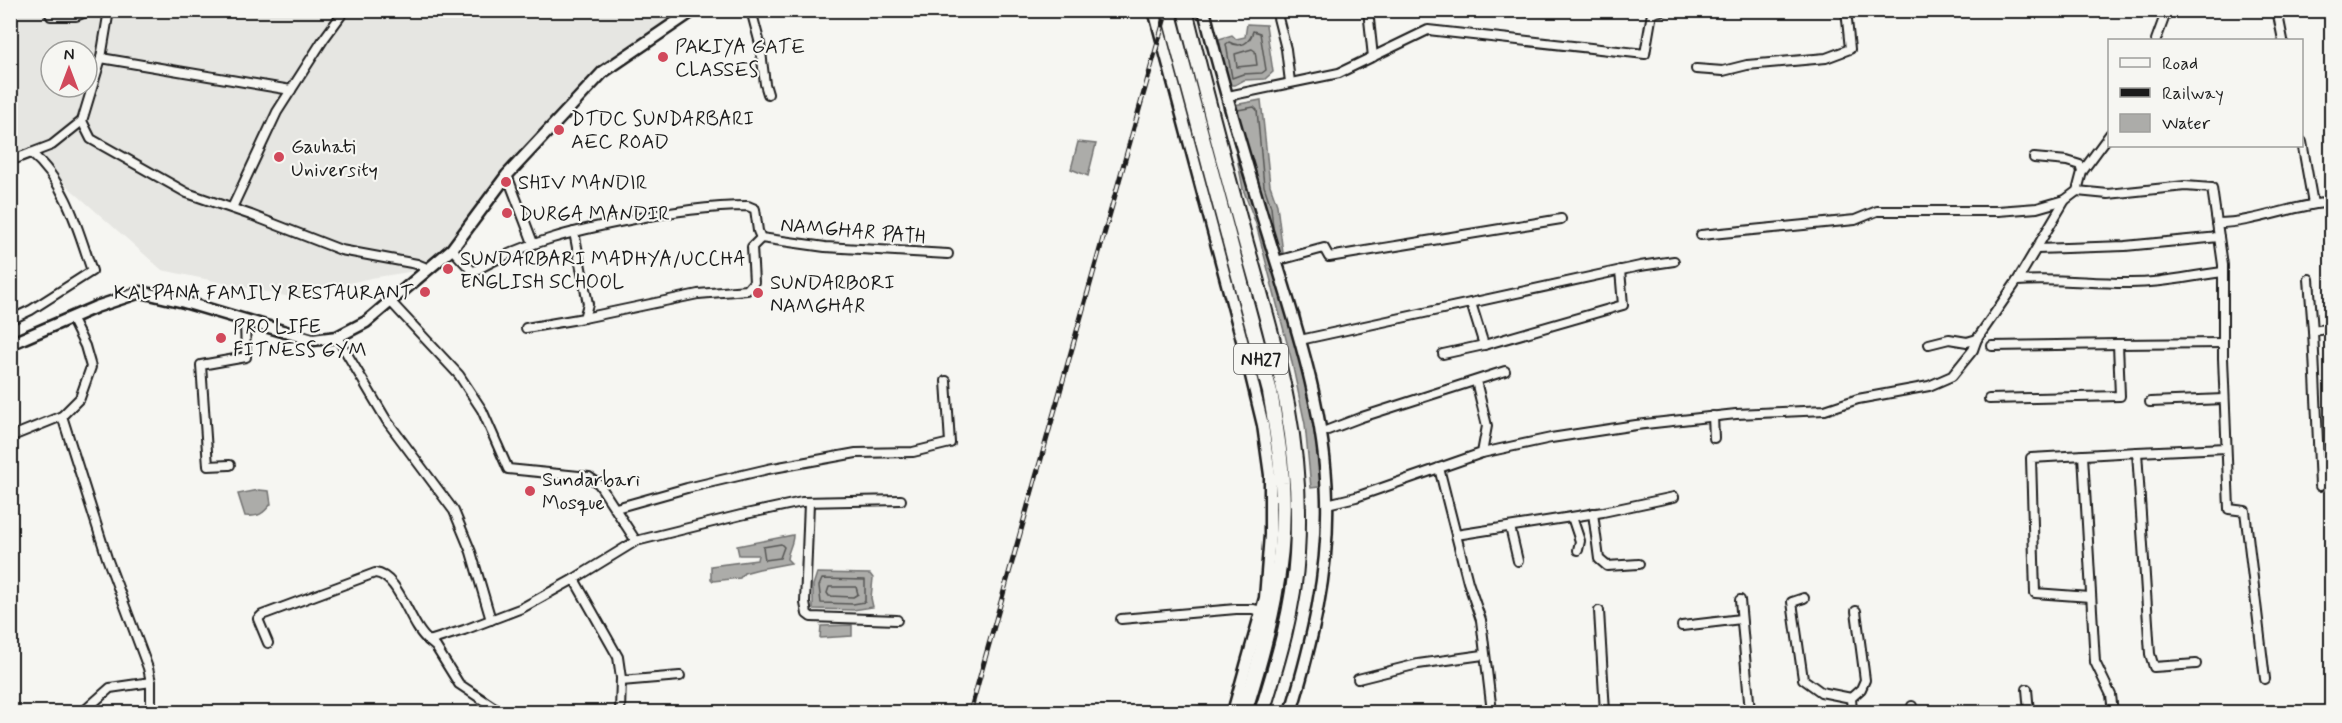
<svg xmlns="http://www.w3.org/2000/svg" width="2342" height="723" font-family="Mynerve,sans-serif">
<rect width="100%" height="100%" fill="#f6f6f2"/>
<filter id="ink" filterUnits="userSpaceOnUse"><feTurbulence type="fractalNoise" baseFrequency=".0167" numOctaves="2"/><feDisplacementMap in="SourceGraphic" scale="12" xChannelSelector="R" yChannelSelector="G"/><feConvolveMatrix kernelMatrix="1 2 1 2 8 2 1 2 1" color-interpolation-filters="sRGB"/></filter>
<g filter="url(#ink)">
<path fill="#e6e6e2" fill-rule="evenodd" d="M10 11H694L603 72 476 217 421 270 371 278 290 297 162 270 31 154 11 161ZM51 51H87V87H51Z"/>
<g fill="#acaca9" stroke="#727271" stroke-width="1.5">
<path d="M1247 24 1266 25 1273 72 1265 79 1244 80 1235 85H1226L1219 39 1232 35 1236 39 1245 37Z"/>
<path d="M1261 100 1270 185 1277 205 1288 293 1300 314 1314 412 1327 486 1311 488 1305 424 1291 358 1256 224 1243 189 1235 147 1223 107Z"/>
<path d="M1078 142 1096 144 1088 176 1071 169Z"/>
<path d="M259 490 269 491 271 504C263 514 259 517 245 516L238 494Z"/>
<path d="M793 535C793 545 788 549 787 559L791 563 759 569 744 573 740 578 713 581 711 579V566L757 560 758 555H739L737 546Z"/>
<path d="M817 573 870 574 873 578 871 598 873 607 853 610 813 609V585Z"/>
<path d="M852 625V636L820 638 821 626Z"/>
</g>
<g fill="none" stroke-linecap="round" stroke-linejoin="round">
<g stroke="#565654" stroke-width="1.5">
<path d="M1253 31 1260 33 1266 70 1262 73 1243 74 1232 78 1226 44 1229 42C1241 49 1250 43 1253 31Z"/>
<path d="M1252 49 1255 51 1257 65 1237 67 1235 54Z"/>
<path d="M1238 110 1254 107 1257 110 1264 186 1271 207 1273 227"/>
<path d="M781 544 784 547 780 558 765 560 763 547Z"/>
<path d="M822 579 865 580V602L853 604 821 603 819 586Z"/>
<path d="M829 587H856L858 594 853 597 829 596 827 593Z"/>
</g>
<g stroke="#1c1c1c" stroke-width="12">
<g id="street">
<path d="M48 10 51 16H76L91 10"/>
<path d="M109 10 101 58 82 121 91 139 187 193 251 215 341 250 417 264 429 269"/>
<path d="M751 10 760 44 765 84 768 94"/>
<path d="M1276 10 1286 49 1290 82"/>
<path d="M1368 10 1373 57"/>
<path d="M2277 10 2283 40"/>
<path d="M2156 40 2167 10"/>
<path d="M101 58 291 90"/>
<path d="M1696 69 1723 71 1747 65 1826 58 1850 49 1846 10"/>
<path d="M1228 96 1339 73 1428 30 1645 54 1652 13 1665 10"/>
<path d="M2302 142 2313 204"/>
<path d="M10 161 52 145 82 121"/>
<path d="M2082 172 2110 134"/>
<path d="M507 175 533 243"/>
<path d="M2077 191 2108 194 2185 186 2212 188 2223 265V358L2229 509 2245 511 2265 679"/>
<path d="M232 208 277 112 323 40 345 10"/>
<path d="M2217 223C2256 223 2292 205 2332 202"/>
<path d="M1701 235 1855 220 1877 211H1998L2037 208 2065 200 2077 191 2082 172 2080 165 2067 161 2034 158"/>
<path d="M452 249 473 272C524 242 577 230 634 219 672 212 709 206 748 206L755 209 758 231 761 238 825 247 948 254"/>
<path d="M2037 249 2125 246 2219 237"/>
<path d="M1276 261 1324 248 1329 257 1561 219"/>
<path d="M2309 279 2313 331"/>
<path d="M2017 281 2065 200"/>
<path d="M391 302 459 375 482 410 508 469 589 477 599 484 636 541 574 579 618 657 621 678 620 712"/>
<path d="M1471 303 1484 345 1623 305 1620 270"/>
<path d="M584 318 698 294 747 290 754 282 752 247 761 238"/>
<path d="M10 320 31 310 92 271C78 230 66 182 31 153"/>
<path d="M526 328 584 318 588 304 574 232"/>
<path d="M337 337 387 421 454 511 471 552 491 620"/>
<path d="M1300 340 1640 266 1674 261"/>
<path d="M1929 344 1949 339 1967 342 1977 339 2017 281C2053 278 2089 283 2125 283 2158 284 2190 276 2223 272"/>
<path d="M1992 346 2118 344"/>
<path d="M1443 354 1484 345"/>
<path d="M1989 399 2120 396 2118 344 2223 343"/>
<path d="M2150 402 2224 399"/>
<path d="M62 416 107 558 148 668 151 682V712"/>
<path d="M1713 416 1714 438"/>
<path d="M1320 433 1362 417 1505 371"/>
<path d="M10 437 62 416 80 398 91 367 85 346 71 318"/>
<path d="M2137 452 2226 448"/>
<path d="M1482 453 1551 438 1636 425 1736 414 1825 410 1858 399 1929 386 1952 376 1973 350 1977 339"/>
<path d="M2083 455 2095 662 2111 695 2113 712"/>
<path d="M230 465 208 466 201 365 246 357 245 321"/>
<path d="M1439 468 1468 582 1481 620 1492 712"/>
<path d="M2320 486 2313 331 2332 328"/>
<path d="M809 503 805 603 807 614 811 617 897 620"/>
<path d="M1327 504 1356 497 1482 453 1487 426 1476 381"/>
<path d="M616 508 687 488 768 469 856 453 913 452 950 443 946 381"/>
<path d="M1593 513 1599 559 1607 566 1639 564"/>
<path d="M1572 517 1580 541 1578 550"/>
<path d="M1510 527 1518 561"/>
<path d="M1456 535 1603 512 1674 497"/>
<path d="M636 541 741 515 802 502 901 500"/>
<path d="M2090 597 2035 593 2031 458 2137 452 2150 654 2154 667 2196 664"/>
<path d="M1804 598 1792 602 1803 679 1821 692 1851 698"/>
<path d="M1740 600 1750 712"/>
<path d="M1599 611 1605 712"/>
<path d="M1121 619 1236 609H1253L1261 611"/>
<path d="M1682 626 1741 619"/>
<path d="M429 641 436 647 459 684 501 712"/>
<path d="M268 643 258 619 262 615 375 573C400 575 409 626 429 641L464 630 522 608 574 579"/>
<path d="M1358 679 1418 664 1483 655"/>
<path d="M621 681 680 676"/>
<path d="M2027 689 2029 712"/>
<path d="M1912 706V712"/>
<path d="M83 712 110 688 151 682"/>
<path d="M1852 712 1851 698 1861 689 1865 680 1856 611"/>
</g>
</g>
<g stroke="#1c1c1c" stroke-width="15">
<g id="secondary">
<path d="M1154 10 1246 355 1263 425 1270 475V535L1265 598 1233 712"/>
<path d="M1204 10C1223 87 1246 163 1269 238 1295 323 1325 409 1327 499 1329 573 1312 642 1291 712"/>
<path d="M10 344 96 307 141 292 184 302 313 340 337 337 366 322 452 249 507 175 603 72 694 10"/>
</g>
</g>
<g stroke="#1c1c1c" stroke-width="18">
<g id="highway">
<path d="M1168 10 1270 392C1275 422 1281 452 1282 483 1287 562 1268 637 1244 712"/>
<path d="M1185 10C1204 88 1225 166 1246 243 1276 350 1304 440 1297 554 1294 608 1278 661 1262 712"/>
</g>
</g>
<use href="#street" stroke="#f6f6f2" stroke-width="8"/>
<use href="#secondary" stroke="#f6f6f2" stroke-width="10"/>
<use href="#highway" stroke="#f6f6f2" stroke-width="14"/>
<g stroke="#1c1c1c" stroke-width="5">
<path id="rail" d="M970 712 1167 10"/>
</g>
<use href="#rail" stroke="#f6f6f2" stroke-width="3" stroke-dasharray="9" stroke-linecap="butt"/>
</g>
</g>
<g fill="#d1495b" stroke="#f6f6f2" stroke-width="2">
<circle cx="663" cy="57" r="6"/>
<circle cx="559" cy="130" r="6"/>
<circle cx="279" cy="157" r="6"/>
<circle cx="506" cy="182" r="6"/>
<circle cx="507" cy="213" r="6"/>
<circle cx="448" cy="269" r="6"/>
<circle cx="425" cy="292" r="6"/>
<circle cx="758" cy="293" r="6"/>
<circle cx="221" cy="338" r="6"/>
<circle cx="530" cy="491" r="6"/>
</g>
<g text-anchor="middle" stroke-width="4.5" stroke-linejoin="round" paint-order="stroke">
<rect fill="#f6f6f2" stroke="#5d5d5c" stroke-width="1.5" x="1234" y="344" width="54" height="30" rx="4.5"/>
<g font-size="18" font-weight="bold" fill="#1c1c1c">
<text x="1261" y="365">NH27</text>
</g>
<g font-size="20" fill="#1c1c1c" stroke="#f6f6f2" text-anchor="start">
<text x="675" y="53">PAKIYA GATE<tspan x="675" dy="23">CLASSES</tspan></text>
<text x="571" y="125">DTDC SUNDARBARI<tspan x="571" dy="23">AEC ROAD</tspan></text>
<text x="291" y="153">Gauhati<tspan x="291" dy="23">University</tspan></text>
<text x="518" y="189">SHIV MANDIR</text>
<text x="519" y="220">DURGA MANDIR</text>
<text x="460" y="265">SUNDARBARI MADHYA/UCCHA<tspan x="460" dy="23">ENGLISH SCHOOL</tspan></text>
<text x="770" y="289">SUNDARBORI<tspan x="770" dy="23">NAMGHAR</tspan></text>
<text x="413" y="299" text-anchor="end">KALPANA FAMILY RESTAURANT</text>
<text x="233" y="333">PRO LIFE<tspan x="233" dy="23">FITNESS GYM</tspan></text>
<text x="542" y="486">Sundarbari<tspan x="542" dy="23">Mosque</tspan></text>
</g>
<g font-size="20" fill="#1c1c1c" stroke="#f6f6f2">
<text transform="translate(853 230) rotate(5)" y="7">NAMGHAR PATH</text>
</g>
</g>
<rect width="2342" height="723" fill="none" stroke="#f6f6f2" stroke-width="36"/>
<rect x="18" y="18" width="2306" height="687" fill="none" stroke="#1c1c1c" stroke-width="2" filter="url(#ink)"/>
<rect x="2108" y="39" width="195" height="108" fill="#f6f6f2" stroke="#9f9f9c" stroke-width="1.5"/>
<rect x="2120" y="58" width="30" height="9" fill="#f6f6f2" stroke="#9f9f9c" stroke-width="1.5"/>
<text x="2162" y="69" font-size="18" fill="#1c1c1c">Road</text>
<rect x="2120" y="88" width="30" height="9" fill="#1c1c1c" stroke="#9f9f9c" stroke-width="1.5"/>
<text x="2162" y="99" font-size="18" fill="#1c1c1c">Railway</text>
<rect x="2120" y="114" width="30" height="18" fill="#acaca9" stroke="#9f9f9c" stroke-width="1.5"/>
<text x="2162" y="129" font-size="18" fill="#1c1c1c">Water</text>
<g transform="translate(69 69)"><circle r="28" fill="#f6f6f2" stroke="#9f9f9c" stroke-width="1.5"/>
<path d="M0-4.5L10 22L0 15L-10 22Z" fill="#d1495b"/>
<text y="-9" font-size="16" font-weight="bold" text-anchor="middle" fill="#1c1c1c">N</text>
</g>
</svg>
